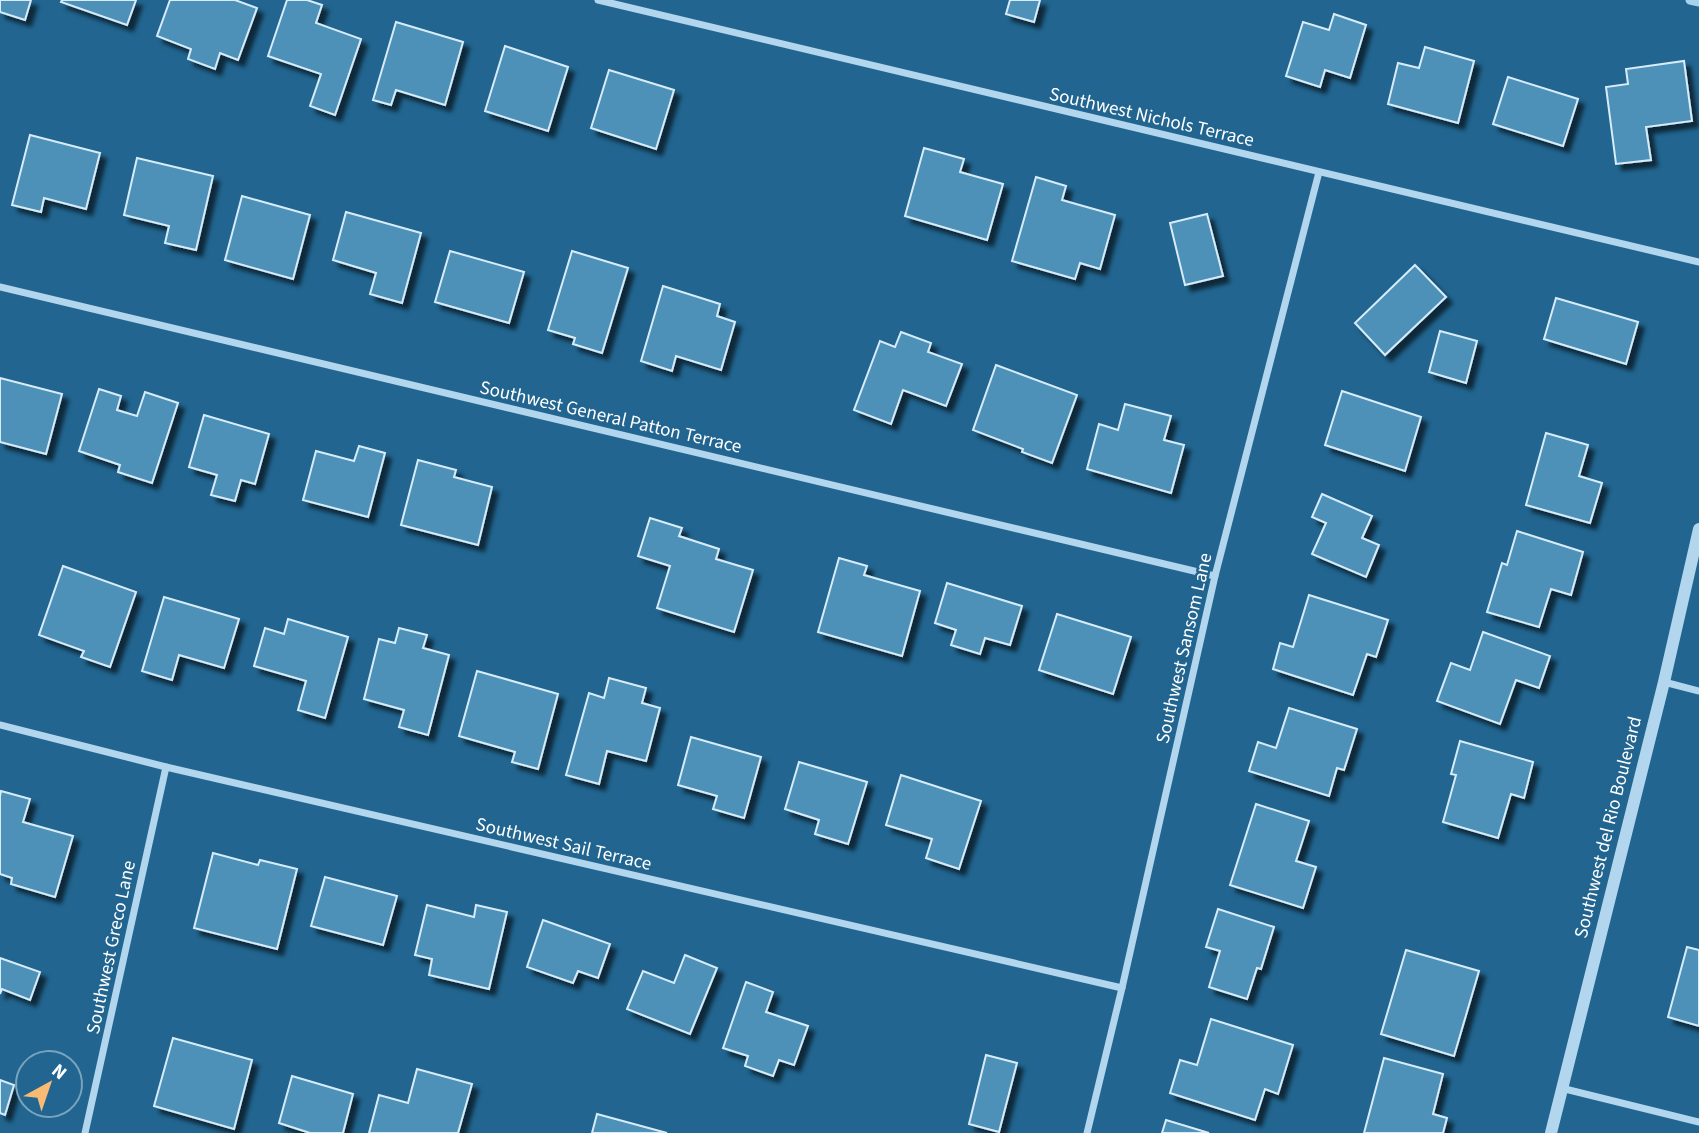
<svg xmlns="http://www.w3.org/2000/svg" width="1699" height="1133" font-family="'Source Sans 3',sans-serif">
<defs>
<filter id="shadow"><feDropShadow dx="6" dy="6" stdDeviation="2" flood-color="#0009"/></filter>
</defs>
<rect width="100%" height="100%" fill="#216590"/>
<g fill="none" stroke-linecap="round" stroke-linejoin="round">
<path stroke="#a5d3ee" stroke-width="9" d="M1690 0 1699 2"/>
</g>
<g fill="#4e90b8" stroke="#d7ecf9" stroke-width="2" filter="url(#shadow)">
<path d="M0 0H31L25 20 0 12Z"/>
<path d="M62 0H136L127 25 61 2Z"/>
<path d="M170 0H235L257 8 238 60 220 53 215 69 188 59 191 49 157 36Z"/>
<path d="M287 0H307L322 5 316 23 361 39 335 115 310 106 321 74 268 56Z"/>
<path d="M1010 0H1040L1034 22 1006 14Z"/>
<path d="M1334 14 1366 25 1350 78 1325 70 1320 87 1286 76 1303 22 1329 30Z"/>
<path d="M396 22 463 42 445 105 396 90 391 105 373 100Z"/>
<path d="M505 46 568 67 548 131 485 111Z"/>
<path d="M1425 47 1474 61 1458 123 1388 104 1398 63 1419 68Z"/>
<path d="M1684 61 1692 121 1646 127 1651 160 1616 164 1606 87 1628 84 1626 69Z"/>
<path d="M609 70 674 90 656 149 591 128Z"/>
<path d="M1508 77 1578 99 1563 146 1493 124Z"/>
<path d="M30 135 100 153 86 209 44 198 41 212 12 205Z"/>
<path d="M924 148 964 159 960 172 1003 184 987 240 905 216Z"/>
<path d="M137 158 213 176 196 250 165 243 169 226 124 215Z"/>
<path d="M1036 177 1066 186 1062 200 1115 215 1100 269 1080 263 1075 279 1012 261Z"/>
<path d="M242 196 310 215 293 279 225 260Z"/>
<path d="M346 212 421 233 402 303 370 294 376 273 333 260Z"/>
<path d="M1207 214 1223 276 1185 285 1170 223Z"/>
<path d="M450 251 524 272 509 323 435 302Z"/>
<path d="M572 251 628 268 602 353 573 344 575 338 548 330Z"/>
<path d="M1415 265 1446 297 1385 355 1355 323Z"/>
<path d="M663 286 720 304 717 316 735 322 721 370 676 356 672 371 641 361Z"/>
<path d="M1556 298 1638 322 1626 364 1544 339Z"/>
<path d="M1440 331 1477 341 1466 383 1429 372Z"/>
<path d="M901 332 931 343 928 352 962 364 946 406 903 390 891 424 854 410 880 341 895 347Z"/>
<path d="M996 365 1077 395 1052 463 1022 452 1023 449 973 430Z"/>
<path d="M0 378 62 394 46 454 0 442Z"/>
<path d="M99 389 121 396 117 410 137 416 145 392 178 403 152 483 118 472 120 465 79 451Z"/>
<path d="M1342 391 1421 417 1405 471 1325 445Z"/>
<path d="M1125 404 1171 416 1164 440 1184 445 1171 493 1087 469 1099 424 1118 430Z"/>
<path d="M204 415 269 434 255 484 241 480 235 501 211 495 217 475 189 467Z"/>
<path d="M1546 433 1588 445 1579 476 1602 483 1590 523 1526 505Z"/>
<path d="M359 446 385 453 368 517 303 500 316 451 354 461Z"/>
<path d="M418 460 456 470 454 477 492 487 478 545 401 525Z"/>
<path d="M1322 494 1372 516 1362 538 1379 545 1366 577 1312 554 1326 523 1312 517Z"/>
<path d="M650 518 682 528 679 536 719 549 716 559 753 570 734 632 657 608 670 566 638 556Z"/>
<path d="M1517 531 1583 552 1571 595 1551 589 1539 627 1487 612 1502 563 1507 565Z"/>
<path d="M839 558 867 566 864 575 920 591 902 656 818 632Z"/>
<path d="M63 566 136 592 110 667 81 657 84 651 39 635Z"/>
<path d="M947 583 1022 606 1010 645 985 638 980 654 951 645 956 630 935 623Z"/>
<path d="M1309 595 1388 620 1376 657 1367 654 1353 695 1273 669 1280 643 1293 647Z"/>
<path d="M164 597 239 619 224 668 179 655 172 680 142 671Z"/>
<path d="M1057 614 1131 637 1113 694 1039 670Z"/>
<path d="M288 619 348 637 325 718 298 710 306 681 254 666 265 628 284 634Z"/>
<path d="M399 628 427 635 423 648 449 655 428 735 399 727 404 710 364 699 379 639 395 643Z"/>
<path d="M1483 632 1550 656 1539 688 1516 680 1500 724 1437 701 1451 663 1470 670Z"/>
<path d="M477 671 558 694 538 769 512 762 515 752 459 736Z"/>
<path d="M609 678 646 688 642 703 660 708 646 761 607 751 599 784 566 775 589 693 604 698Z"/>
<path d="M1289 708 1357 729 1344 770 1337 768 1329 796 1249 771 1258 742 1276 748Z"/>
<path d="M691 737 761 757 744 818 713 809 717 796 678 785Z"/>
<path d="M1460 741 1533 762 1524 798 1511 794 1498 838 1443 822 1456 775 1451 774Z"/>
<path d="M799 762 867 782 848 844 815 834 819 820 785 809Z"/>
<path d="M901 775 981 801 959 869 926 858 932 839 886 825Z"/>
<path d="M1 791 30 799 23 822 73 836 55 897 11 884 12 878 0 874V796Z"/>
<path d="M1256 804 1309 821 1296 861 1316 867 1303 908 1230 885Z"/>
<path d="M213 853 258 865 260 860 297 869 277 949 194 928Z"/>
<path d="M325 877 397 896 383 945 311 926Z"/>
<path d="M427 905 474 917 476 905 507 912 489 989 429 975 432 959 415 955Z"/>
<path d="M1218 909 1274 927 1261 969 1257 968 1247 999 1209 987 1220 951 1206 947Z"/>
<path d="M543 920 610 944 598 978 578 971 573 983 527 967Z"/>
<path d="M1687 947 1699 950V1026L1668 1017Z"/>
<path d="M1406 950 1479 971 1454 1056 1381 1034Z"/>
<path d="M685 955 717 968 690 1034 627 1009 643 971 674 983Z"/>
<path d="M0 958 40 972 30 1000 2 989 0 994Z"/>
<path d="M746 982 773 992 766 1012 808 1026 794 1065 779 1060 773 1076 745 1066 748 1056 723 1048Z"/>
<path d="M1211 1019 1293 1045 1278 1094 1265 1089 1255 1120 1170 1093 1180 1060 1197 1065Z"/>
<path d="M173 1038 252 1060 234 1129 154 1106Z"/>
<path d="M986 1055 1017 1063 999 1132 969 1124Z"/>
<path d="M1384 1058 1443 1074 1433 1114 1447 1118 1443 1133H1364Z"/>
<path d="M417 1069 472 1084 458 1133H369L379 1095 408 1103Z"/>
<path d="M292 1076 353 1094 343 1133H310L279 1123Z"/>
<path d="M0 1080 14 1085 5 1115 0 1113Z"/>
<path d="M597 1114 667 1133H592Z"/>
<path d="M1166 1120 1209 1133H1162Z"/>
</g>
<g fill="none" stroke-linecap="round" stroke-linejoin="round">
<g stroke="#b2d6ed" stroke-width="7">
<path d="M598 0 1699 262"/>
<path d="M0 287 1215 576"/>
<path d="M1664 682 1699 691"/>
<path d="M0 725 166 767 1122 988"/>
<path d="M1561 1088 1699 1122"/>
<path d="M85 1133 166 767"/>
<path d="M1087 1133 1122 988 1215 576 1319 172"/>
</g>
<path stroke="#b2d6ed" stroke-width="12" d="M1551 1133 1664 682 1699 529"/>
</g>
<g text-anchor="middle" stroke-width="5" stroke-linejoin="round" paint-order="stroke">
<g font-size="19" fill="#fff" stroke="#216590">
<text transform="translate(1152 116) rotate(13)" y="7">Southwest Nichols Terrace</text>
<text transform="translate(611 416) rotate(13)" y="7">Southwest General Patton Terrace</text>
<text transform="translate(1183 648) rotate(-77)" y="7">Southwest Sansom Lane</text>
<text transform="translate(1607 827) rotate(-76)" y="7">Southwest del Rio Boulevard</text>
<text transform="translate(564 843) rotate(13)" y="7">Southwest Sail Terrace</text>
<text transform="translate(110 947) rotate(-78)" y="7">Southwest Greco Lane</text>
</g>
</g>
<g transform="translate(49 1084) rotate(40)"><circle r="33" fill="#216590" stroke="#7aa3bc" stroke-width="2"/>
<path d="M0-5L12 26L0 18L-12 26Z" fill="#f9bb73"/>
<text y="-10" font-size="19" font-weight="bold" text-anchor="middle" fill="#ffffff">N</text>
</g>
</svg>
